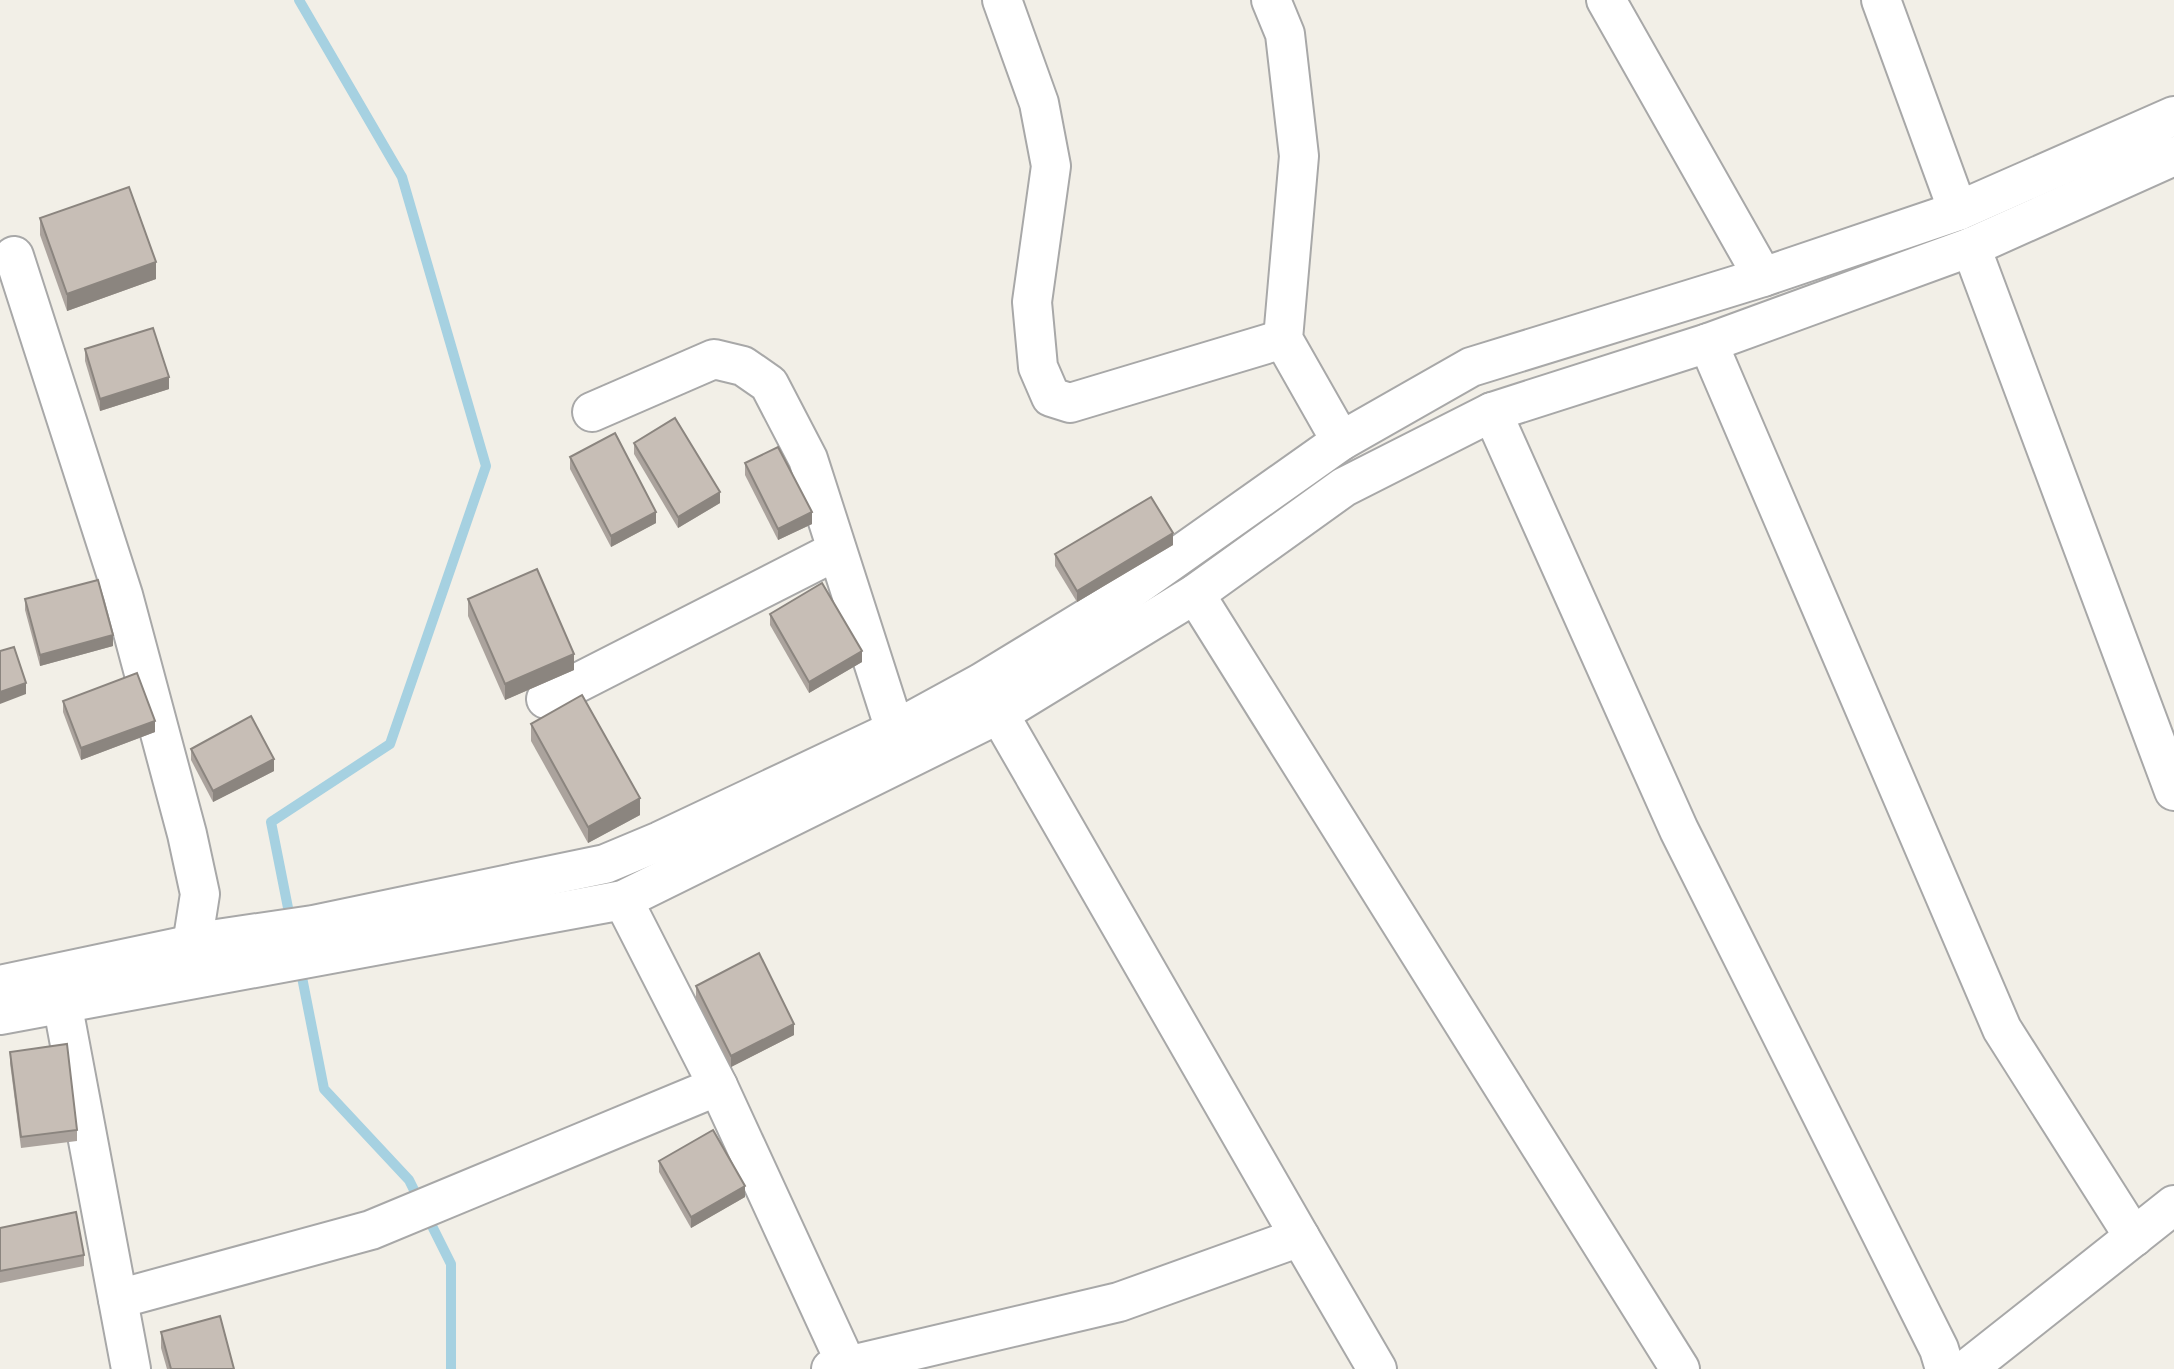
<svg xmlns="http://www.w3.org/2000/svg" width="2174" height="1369" font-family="Mulish,sans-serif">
<rect width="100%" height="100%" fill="#f2efe7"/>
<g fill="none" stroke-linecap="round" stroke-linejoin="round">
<g stroke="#a6d1e1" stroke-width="10">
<path d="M291 923 271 822 390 744 486 466 402 177 299 0"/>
<path d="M300 967 324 1089 409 1180 451 1264V1369"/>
</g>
<g stroke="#a8a8a8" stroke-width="42">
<g id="minor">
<path d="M1002 0 1039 103 1051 166 1032 302 1038 367 1051 397 1070 403 1283 339"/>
<path d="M1271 0 1285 34 1299 156 1283 339 1341 441"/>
<path d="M1606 0 1763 277"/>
<path d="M1881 0 1958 211"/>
<path d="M1971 247 2174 791"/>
<path d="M14 256 123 595 187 834 200 894 192 945"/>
<path d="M1708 343 2002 1029 2134 1237"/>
<path d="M592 412 714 359 743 366 769 384 808 459 895 730"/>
<path d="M1492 412 1679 830 1939 1349 1945 1369"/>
<path d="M1195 594 1680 1369"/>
<path d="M546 699 836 551"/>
<path d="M623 900 718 1086 847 1366 831 1369"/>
<path d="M0 985 217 939 313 925 605 864 660 841 895 730 981 683 1109 605 1341 441 1471 367 1763 277 1958 211 2174 116"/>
<path d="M62 1002 131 1369"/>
<path d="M0 1015 623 900 999 714 1195 594 1344 487 1492 412 1708 343 1971 247 2174 156"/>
<path d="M1300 1237 1377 1369"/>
<path d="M118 1299 371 1230 718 1086"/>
<path d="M848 1369 847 1366 1119 1302 1300 1237 999 714"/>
<path d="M1967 1369 2174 1205"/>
</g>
</g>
<use href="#minor" stroke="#fff" stroke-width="38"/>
</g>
<g fill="#aba39d">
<path d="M40 218 156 279 67 311 40 235Z"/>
<path d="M85 349 169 389 100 411 85 361Z"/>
<path d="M634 443 720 503 678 528 634 454Z"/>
<path d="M570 457 656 523 611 547 570 469Z"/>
<path d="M745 463 812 524 778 540 745 475Z"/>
<path d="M1173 545 1077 602 1055 566V554Z"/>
<path d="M25 599 113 646 40 666 25 610Z"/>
<path d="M468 599 574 670 505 700 468 616Z"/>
<path d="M770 614 862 662 809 693 770 625Z"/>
<path d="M63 701 155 732 81 760 63 712Z"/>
<path d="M531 724 640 815 588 843 531 741Z"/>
<path d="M191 749 274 771 213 802 191 760Z"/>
<path d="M696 986 794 1035 731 1067 696 998Z"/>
<path d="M10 1052 77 1130V1141L21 1148 10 1063Z"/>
<path d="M659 1161 745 1197 691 1228 659 1172Z"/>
<path d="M0 1228 84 1255V1266L0 1283Z"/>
<path d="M161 1332 234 1369H167L161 1348Z"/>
</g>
<g fill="#8b857f">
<path d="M156 262V279L67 311V294Z"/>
<path d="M169 377V389L100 411V399Z"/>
<path d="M720 492V503L678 528V517Z"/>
<path d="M656 512V523L611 547V536Z"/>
<path d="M812 512V524L778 540V529Z"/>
<path d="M1173 533V545L1077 602V591Z"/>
<path d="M113 635V646L40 666V655Z"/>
<path d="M862 651V662L809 693V682Z"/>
<path d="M574 654V670L505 700V684Z"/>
<path d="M26 683V694L0 704V692Z"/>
<path d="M155 721V732L81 760V748Z"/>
<path d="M274 759V771L213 802V791Z"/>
<path d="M640 798V815L588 843V827Z"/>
<path d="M794 1024V1035L731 1067V1056Z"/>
<path d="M745 1186V1197L691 1228V1217Z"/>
</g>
<g fill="#c7beb6" stroke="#8b857f" stroke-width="2">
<path d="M129 187 156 262 67 294 40 218Z"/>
<path d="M153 328 169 377 100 399 85 349Z"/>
<path d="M675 418 720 492 678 517 634 443Z"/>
<path d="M615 433 656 512 611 536 570 457Z"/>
<path d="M778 447 812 512 778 529 745 463Z"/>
<path d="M1151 497 1173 533 1077 591 1055 554Z"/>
<path d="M537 569 574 654 505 684 468 599Z"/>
<path d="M98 580 113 635 40 655 25 599Z"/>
<path d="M822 583 862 651 809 682 770 614Z"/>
<path d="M14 647 26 683 0 692V651Z"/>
<path d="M137 673 155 721 81 748 63 701Z"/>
<path d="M582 695 640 798 588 827 531 724Z"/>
<path d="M251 716 274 759 213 791 191 749Z"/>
<path d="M759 953 794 1024 731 1056 696 986Z"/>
<path d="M67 1044 77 1130 21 1137 10 1052Z"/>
<path d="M713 1130 745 1186 691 1217 659 1161Z"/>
<path d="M76 1212 84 1255 0 1271V1228Z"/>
<path d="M220 1316 234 1369H171L161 1332Z"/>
</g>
</svg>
